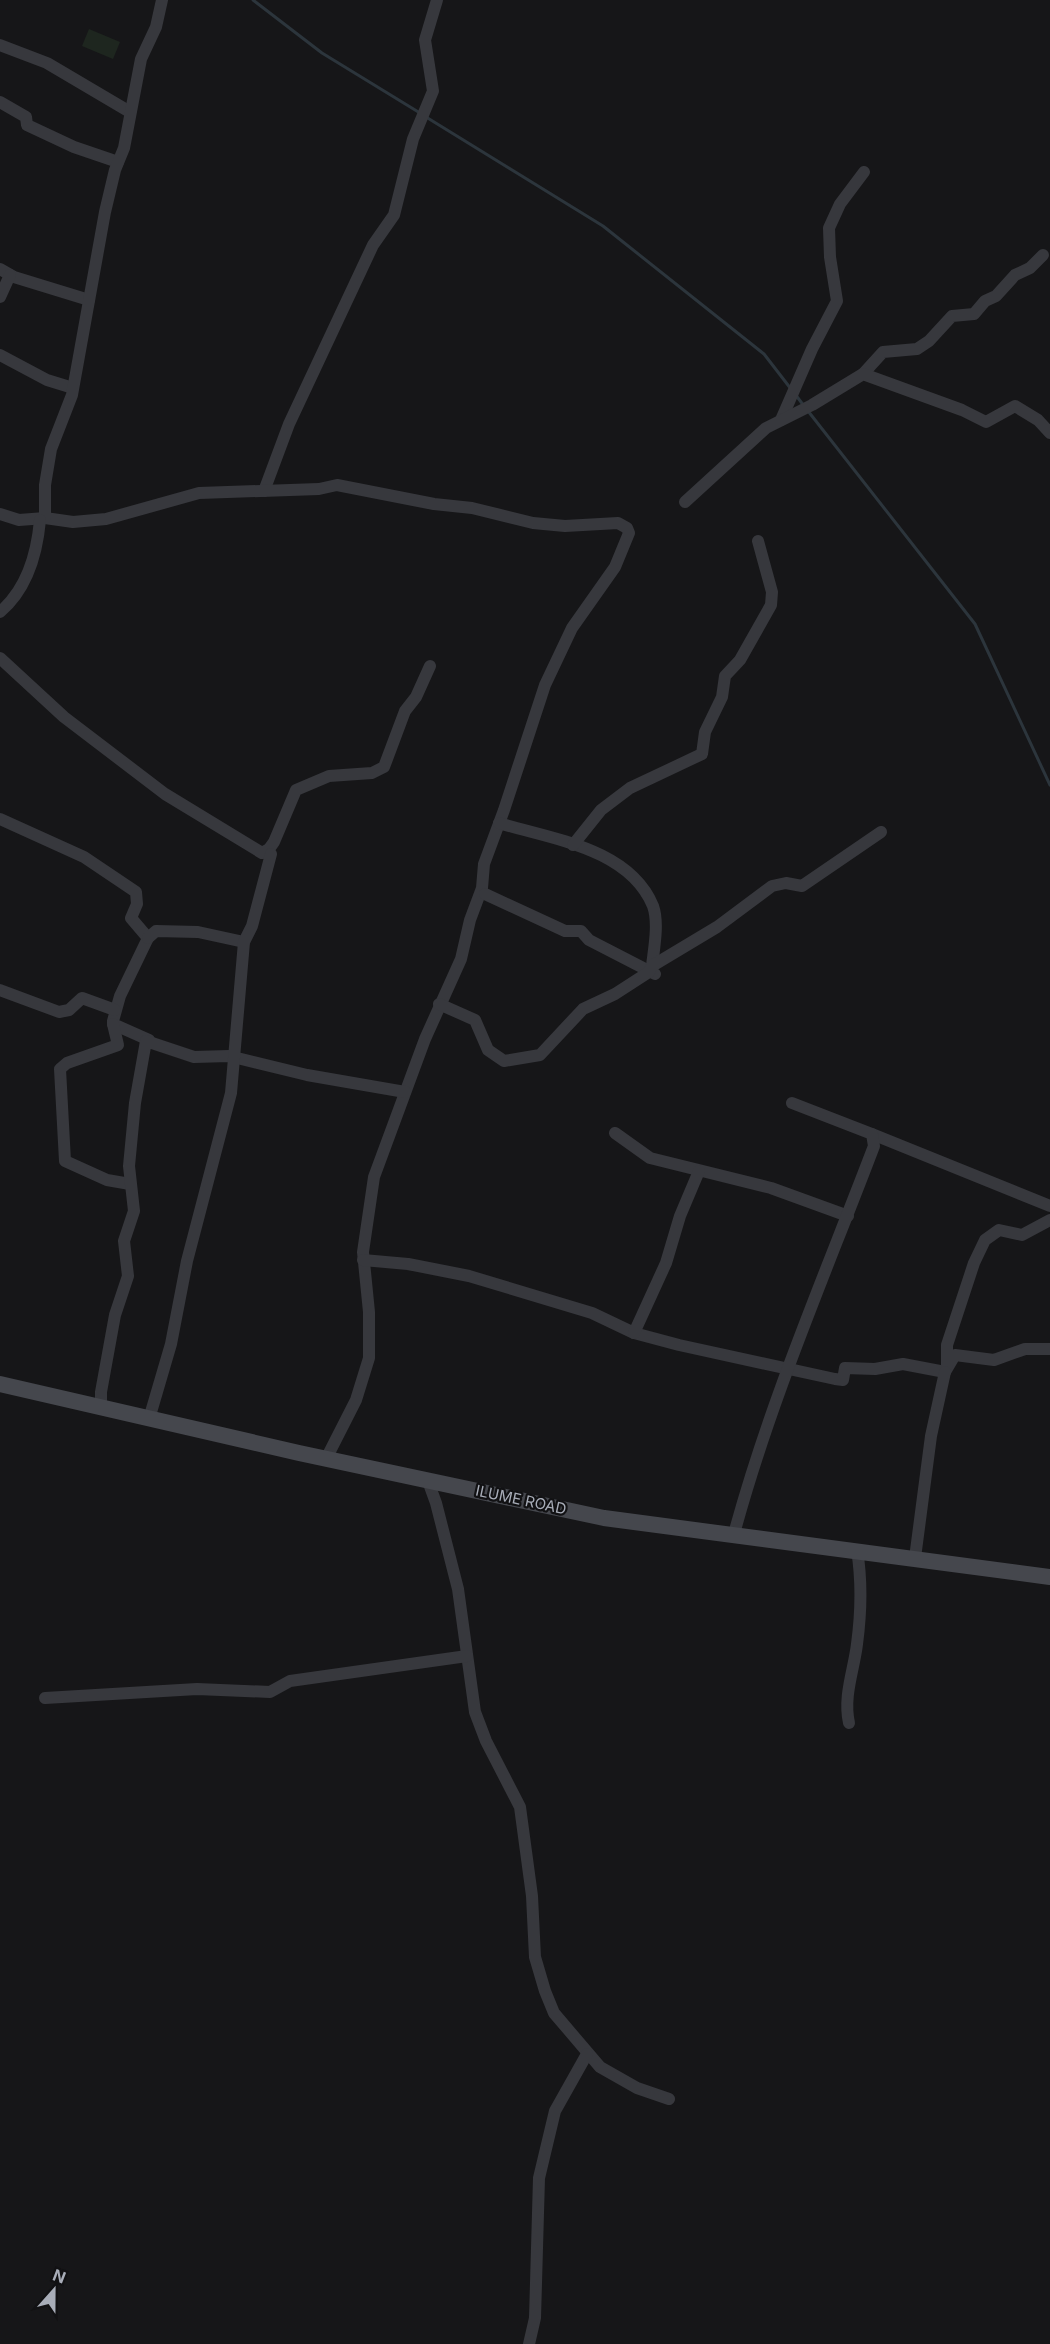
<svg xmlns="http://www.w3.org/2000/svg" width="1050" height="2344" font-family="Inter,sans-serif">
<rect width="100%" height="100%" fill="#161618"/>
<path fill="#1e261f" d="M89 29 120 42 113 59 82 46Z"/>
<g fill="none" stroke-linecap="round" stroke-linejoin="round">
<g stroke="#2c353c" stroke-width="3">
<path d="M253 0 322 53 420 113"/>
<path d="M426 117 603 226 764 354 791 389"/>
<path d="M795 394 804 406"/>
<path d="M808 411 975 624 1050 785"/>
</g>
<g stroke="#37383d" stroke-width="12">
<path d="M0 45 47 63 130 112"/>
<path d="M0 102 26 117 27 125 74 147 118 162"/>
<path d="M0 269 14 277 89 300"/>
<path d="M0 297 10 275"/>
<path d="M0 355 47 380 73 388"/>
<path d="M863 374 883 352 917 349 929 341 952 316 974 314 985 301 996 296 1015 275 1030 268 1043 255"/>
<path d="M781 420 812 349 837 301 830 257 829 228 840 204 864 172"/>
<path d="M264 491 289 424 373 245 394 215 413 139 433 91 425 40 437 0"/>
<path d="M685 502 766 428 812 405 863 374 962 410 986 422 1015 406 1038 420 1050 433"/>
<path d="M0 514 19 520 45 518 73 522 106 519 199 493 319 489 337 485 434 504 472 508 533 523 565 526 618 523 627 528 629 533 615 567 572 628 545 685 504 810 484 864 482 888 470 920 461 959 425 1039 374 1177 363 1252 369 1312V1358L356 1400 326 1459"/>
<path d="M45 518V485L51 449 72 395 105 212 115 170 124 148 141 59 156 27 162 0"/>
<path d="M0 612C27 589 37 554 40 520"/>
<path d="M0 658 64 717 165 794 262 853 269 849 274 842 296 790 329 776 372 773 384 767 405 711 416 697 430 666"/>
<path d="M0 819 84 857 136 892 137 904 131 918 148 938 120 996 113 1021V1024L149 1040"/>
<path d="M499 823C551 839 629 848 653 906 659 923 654 948 652 966"/>
<path d="M573 845 601 810 630 788 702 754 705 732 722 697 725 676 740 660 771 605 772 592 758 541"/>
<path d="M485 894 565 931H581L589 940 655 974"/>
<path d="M148 938 156 931 198 932 244 942"/>
<path d="M0 990 59 1012 69 1010 82 998 115 1010"/>
<path d="M439 1004 475 1020 488 1050 504 1061 540 1055 583 1009 615 994 649 972 652 966 717 927 772 886 786 883 802 886 881 832"/>
<path d="M113 1024 118 1045 67 1063 60 1069 65 1161 107 1180 130 1184"/>
<path d="M615 1133 650 1158 771 1188 848 1216"/>
<path d="M872 1134 1050 1206"/>
<path d="M363 1260 408 1264 469 1276 592 1313 634 1333 679 1345 835 1379 843 1380 845 1368 875 1369 903 1364 945 1372 955 1355 994 1360 1025 1349H1050"/>
<path d="M634 1333 666 1263 680 1216 699 1171"/>
<path d="M947 1365V1345L974 1263 985 1240 999 1230 1022 1235 1050 1220"/>
<path d="M101 1409V1392L115 1315 128 1276 124 1241 134 1211 129 1166 135 1103 146 1041 194 1057 229 1056 307 1075 405 1092"/>
<path d="M149 1419 171 1344 187 1261 231 1093 244 942 252 926 271 854"/>
<path d="M428 1481 436 1503 458 1589 475 1712 486 1741 520 1807 532 1896 535 1957 545 1991 554 2013 600 2067 637 2088 669 2099"/>
<path d="M734 1534C770 1401 825 1275 874 1146L872 1134 792 1103"/>
<path d="M915 1558 931 1436 945 1372"/>
<path d="M45 1698 197 1689 270 1692 290 1681 467 1656"/>
<path d="M849 1723C843 1696 854 1670 857 1644 861 1614 862 1581 857 1550"/>
<path d="M529 2344 535 2318 539 2178 555 2111 587 2054"/>
</g>
<path stroke="#45474d" stroke-width="16" d="M0 1384 299 1453 604 1518 1050 1577"/>
</g>
<g text-anchor="middle" stroke-width="4.5" stroke-linejoin="round" paint-order="stroke">
<g font-size="15" fill="#a8adb8" stroke="#111113">
<text transform="translate(521 1500) rotate(12)" y="5">ILUME ROAD</text>
</g>
</g>
<g transform="translate(54 2290) rotate(21)" stroke="#111113" stroke-width="4.5" paint-order="stroke">
<path d="M0-4.5L10 22L0 15L-10 22Z" fill="#a8adb8"/>
<text y="-9" font-size="16" font-weight="bold" text-anchor="middle" fill="#a8adb8">N</text>
</g>
</svg>
